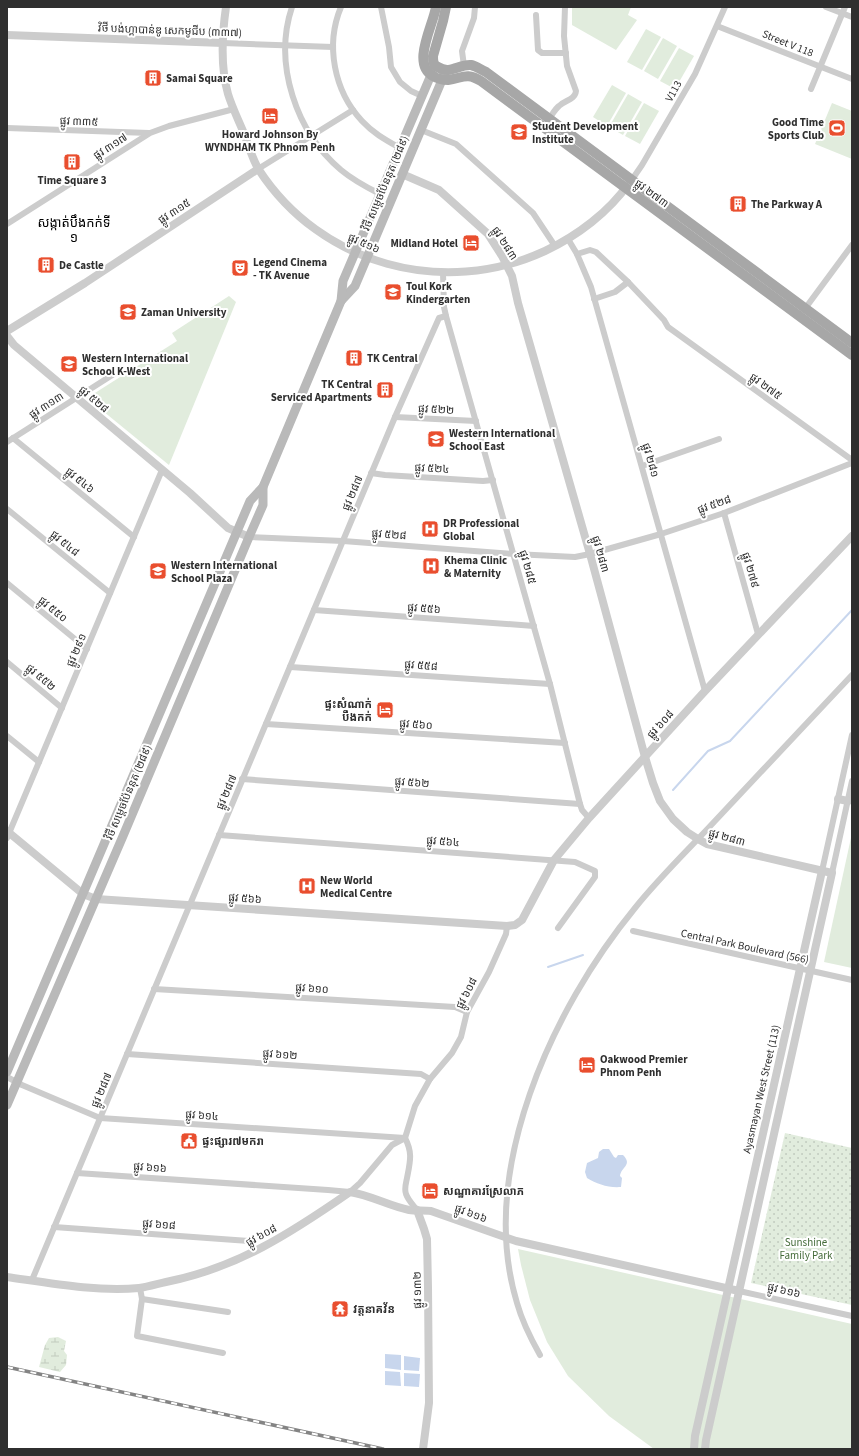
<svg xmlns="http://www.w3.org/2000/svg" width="859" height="1456" font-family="'Source Sans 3','Noto Sans Khmer',sans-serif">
<defs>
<pattern id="wetland-marsh" width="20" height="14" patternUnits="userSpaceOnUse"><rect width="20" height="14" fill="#e1ecdd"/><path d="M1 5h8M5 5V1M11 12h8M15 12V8" fill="none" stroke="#c1cbbe"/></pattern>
<pattern id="park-dots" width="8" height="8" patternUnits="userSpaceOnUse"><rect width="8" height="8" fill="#e1ecdd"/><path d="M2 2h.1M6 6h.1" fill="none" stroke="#c1cbbe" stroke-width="1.8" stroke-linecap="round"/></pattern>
</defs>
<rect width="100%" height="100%" fill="#fff"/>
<g fill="#e1ecdd">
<path d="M572 7H631L628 15 637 20 616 50 572 25Z"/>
<path d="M646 29 661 37 642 70 627 62Z"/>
<path d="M663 38 677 46 658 79 644 71Z"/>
<path d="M679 48 694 56 675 89 660 81Z"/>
<path d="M612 85 626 93 607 126 593 117Z"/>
<path d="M628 94 642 102 623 135 609 127Z"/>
<path d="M644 103 659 111 640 144 625 136Z"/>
<path d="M832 103 852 111V159L815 144Z"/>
<path d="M229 296 236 302 169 465 87 398 177 341 172 333Z"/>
<path d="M852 833V968L824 962Z"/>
<path d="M518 1249 852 1324V1449H654L609 1416 568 1376 547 1342 530 1300 521 1265Z"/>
</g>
<path fill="url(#wetland-marsh)" d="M58 1337 66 1341 64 1351 67 1355 66 1365 60 1372 39 1367 45 1345 49 1338Z"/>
<path fill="url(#park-dots)" d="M785 1133 852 1148V1305L751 1283Z"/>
<g fill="#c8d6ed">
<path d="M603 1149H609L614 1157 616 1158 618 1155H623C633 1165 621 1167 620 1176L622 1178 621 1187C608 1188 597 1184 587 1178L585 1172 587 1163 598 1158 599 1152Z"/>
<path d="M385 1354 401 1355V1370L385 1368Z"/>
<path d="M404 1356 420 1358 419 1371 404 1370Z"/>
<path d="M385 1371 400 1372 401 1386 385 1385Z"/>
<path d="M404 1373 420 1374 419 1387 404 1386Z"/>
</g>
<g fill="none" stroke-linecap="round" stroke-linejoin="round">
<g stroke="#c8d6ed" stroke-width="2">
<path d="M673 790 708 751 730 741 852 610"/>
<path d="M548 967 583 955"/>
</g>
<g stroke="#ccc" stroke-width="6">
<path d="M292 7C273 64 296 132 341 170 353 180 366 187 380 194"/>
<path d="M341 7C325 45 334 91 362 121 373 133 386 140 400 148"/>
<path d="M381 7 389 47 391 67 400 82 411 91 422 96"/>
<path d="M826 7 852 17"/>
<path d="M536 15 538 50 542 53H566"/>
<path d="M717 26 852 79"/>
<path d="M223 43 333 47"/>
<path d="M464 66 462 51 474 18 475 7"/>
<path d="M811 89 845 7"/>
<path d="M549 119C552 115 555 109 559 106 565 100 575 100 576 91L567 66 564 36 565 7"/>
<path d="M7 128 149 133"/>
<path d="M421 130 456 144 533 213 555 246"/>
<path d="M258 169 353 110"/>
<path d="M631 181 642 165 695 74 725 7"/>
<path d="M7 224 150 133 169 126 234 109"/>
<path d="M568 239 577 254 591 287 705 691"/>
<path d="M577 254 590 250 596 252 628 282"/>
<path d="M443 273 444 307 446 316 550 684 580 804 582 810 589 818"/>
<path d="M594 299 615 292 628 282 664 320 668 327 852 460"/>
<path d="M804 310 852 245"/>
<path d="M395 417 476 421"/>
<path d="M13 438 134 537"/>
<path d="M7 442 117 372"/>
<path d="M642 466 719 439"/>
<path d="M371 473 385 475 483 481 493 480"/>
<path d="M7 509 110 593"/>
<path d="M724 513 758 634"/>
<path d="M249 537 343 541 514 554 575 557 590 554 661 534 724 513 852 463"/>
<path d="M7 583 87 649"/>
<path d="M314 610 534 626"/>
<path d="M7 662 62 708"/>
<path d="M290 667 550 684"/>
<path d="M266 724 565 743"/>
<path d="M7 736 39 762"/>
<path d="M242 779 580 804"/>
<path d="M219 835 575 862 595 871V877L558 928"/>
<path d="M7 838 162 470"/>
<path d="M822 871 852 735"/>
<path d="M832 873 852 781"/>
<path d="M633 931 852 980"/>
<path d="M154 989 455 1007 467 1012"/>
<path d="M127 1054 421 1074 430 1079"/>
<path d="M7 1077 22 1085 100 1118 405 1138C413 1153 410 1162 407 1178 406 1183 404 1189 406 1194 408 1200 413 1205 417 1210"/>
<path d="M77 1173 328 1190 350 1192 360 1183 392 1145 405 1138 415 1106 430 1079 452 1053 461 1037 467 1012 489 972 506 934 507 926"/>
<path d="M54 1227 249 1241 256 1251"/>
<path d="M32 1280 395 417 439 318 446 316"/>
<path d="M140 1288 142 1299 137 1336 223 1353"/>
<path d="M739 1291 852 1316"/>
<path d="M142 1299 228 1312"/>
<path d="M540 1355C531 1339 522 1321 517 1303 477 1171 552 1009 635 908 659 878 688 850 714 822 760 773 806 724 852 675"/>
</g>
<g stroke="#ccc" stroke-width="8">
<path d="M226 7C222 35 220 66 228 94 232 107 238 119 243 131 248 143 252 159 259 170 321 265 443 298 545 251 577 236 609 212 629 183"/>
<path d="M7 35 223 43"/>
<path d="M402 174 439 190 488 234 502 256 512 276 518 303 590 554 645 757 653 783 660 801 673 819 687 832 698 839 707 844 832 873 706 1440 705 1449"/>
<path d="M7 331 85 283 258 169"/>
<path d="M7 336 14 345 190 493 228 528 249 537"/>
<path d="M838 799 848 801"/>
<path d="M7 831 83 894 96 899 507 926 515 925 522 920 554 860 589 818 705 691 852 536"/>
<path d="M417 1210 424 1229 427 1239 428 1287 429 1403 423 1449"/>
<path d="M7 1277C49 1283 97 1292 139 1288 148 1287 157 1284 166 1282 237 1268 291 1233 350 1192 370 1195 389 1206 409 1210 416 1211 424 1210 431 1211L516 1241 739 1291"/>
<path d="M694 1449 695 1436 822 871"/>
</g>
<g stroke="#b9b9b9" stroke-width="9">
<path d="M341 301 355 286 442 80 444 72"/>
<path d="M7 1072 250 501 263 487 341 301 343 281 431 75 434 69"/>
<path d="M7 1105 123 836 249 537 263 505V487"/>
</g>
<g stroke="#a7a7a7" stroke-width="10">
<path d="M436 7C433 26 411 64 433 76 438 79 443 80 448 80 463 78 466 72 481 81L852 355"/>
<path d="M446 7 443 21 433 56C433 61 433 65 438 67 450 75 459 64 471 65 476 66 481 70 486 72L852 343"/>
</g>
<g stroke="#848484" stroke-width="3.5">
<path id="rail" d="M7 1367 383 1449"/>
</g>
<use href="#rail" stroke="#fff" stroke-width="2" stroke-dasharray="6" stroke-linecap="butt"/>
</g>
<defs>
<g id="building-square" transform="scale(0.9)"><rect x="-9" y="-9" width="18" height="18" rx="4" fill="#e94e2e" stroke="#fff"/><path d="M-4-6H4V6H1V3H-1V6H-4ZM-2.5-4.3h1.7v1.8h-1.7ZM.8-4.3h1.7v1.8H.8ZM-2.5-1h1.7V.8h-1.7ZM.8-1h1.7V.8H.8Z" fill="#fff"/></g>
<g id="hotel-square" transform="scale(0.9)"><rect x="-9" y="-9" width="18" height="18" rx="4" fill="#e94e2e" stroke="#fff"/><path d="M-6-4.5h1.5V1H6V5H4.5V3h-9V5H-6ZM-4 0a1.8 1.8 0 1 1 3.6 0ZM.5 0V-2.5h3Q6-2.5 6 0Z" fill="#fff"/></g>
<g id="stadium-square" transform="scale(0.9)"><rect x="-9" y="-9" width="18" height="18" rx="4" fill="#e94e2e" stroke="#fff"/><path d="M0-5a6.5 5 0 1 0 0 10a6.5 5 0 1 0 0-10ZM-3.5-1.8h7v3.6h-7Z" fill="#fff"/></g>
<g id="university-square" transform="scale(0.9)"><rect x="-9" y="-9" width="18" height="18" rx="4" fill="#e94e2e" stroke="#fff"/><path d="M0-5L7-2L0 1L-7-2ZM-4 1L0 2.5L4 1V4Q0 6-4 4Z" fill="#fff"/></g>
<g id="theatre-square" transform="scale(0.9)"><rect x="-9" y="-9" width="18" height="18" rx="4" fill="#e94e2e" stroke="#fff"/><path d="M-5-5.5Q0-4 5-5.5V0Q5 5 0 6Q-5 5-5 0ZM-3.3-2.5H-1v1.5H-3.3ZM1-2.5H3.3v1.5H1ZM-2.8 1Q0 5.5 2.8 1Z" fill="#fff"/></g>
<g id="school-square" transform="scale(0.9)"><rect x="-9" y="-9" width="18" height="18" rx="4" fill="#e94e2e" stroke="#fff"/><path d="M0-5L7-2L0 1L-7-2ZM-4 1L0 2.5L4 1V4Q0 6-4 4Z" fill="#fff"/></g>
<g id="hospital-square" transform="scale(0.9)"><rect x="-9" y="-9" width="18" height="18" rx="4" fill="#e94e2e" stroke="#fff"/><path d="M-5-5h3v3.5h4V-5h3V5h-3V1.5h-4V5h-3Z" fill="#fff"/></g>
<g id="civic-square" transform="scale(0.9)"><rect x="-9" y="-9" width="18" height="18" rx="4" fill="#e94e2e" stroke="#fff"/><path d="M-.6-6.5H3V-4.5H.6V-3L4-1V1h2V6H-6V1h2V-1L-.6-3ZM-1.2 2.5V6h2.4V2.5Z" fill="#fff"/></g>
<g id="temple-square" transform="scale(0.9)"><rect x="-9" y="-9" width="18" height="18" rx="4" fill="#e94e2e" stroke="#fff"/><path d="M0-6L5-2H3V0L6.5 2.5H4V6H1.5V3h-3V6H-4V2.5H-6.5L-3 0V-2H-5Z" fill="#fff"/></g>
</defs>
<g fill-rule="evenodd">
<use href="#building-square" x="153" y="78"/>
<use href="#hotel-square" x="270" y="116"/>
<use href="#stadium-square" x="837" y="128"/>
<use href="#university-square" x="519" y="132"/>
<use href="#building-square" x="72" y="162"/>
<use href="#building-square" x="738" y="204"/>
<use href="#hotel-square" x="471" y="243"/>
<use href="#building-square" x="46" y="265"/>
<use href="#theatre-square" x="240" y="268"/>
<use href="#school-square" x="393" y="292"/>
<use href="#university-square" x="128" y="312"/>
<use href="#building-square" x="354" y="358"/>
<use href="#school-square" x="69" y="364"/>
<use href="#building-square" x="385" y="390"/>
<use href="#school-square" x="436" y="439"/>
<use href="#hospital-square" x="430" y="529"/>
<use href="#hospital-square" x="431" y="566"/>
<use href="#school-square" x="158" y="571"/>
<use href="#hotel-square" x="385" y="710"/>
<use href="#hospital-square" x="307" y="886"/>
<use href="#hotel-square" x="587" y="1065"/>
<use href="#civic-square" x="189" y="1141"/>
<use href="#hotel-square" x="430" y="1191"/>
<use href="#temple-square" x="340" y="1309"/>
</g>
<g text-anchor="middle" stroke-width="4" stroke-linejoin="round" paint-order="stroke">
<g font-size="11" fill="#2f2f2f" stroke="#fff">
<text transform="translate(170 30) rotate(2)" y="4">វិថី បង់ហ្គាបាន់ឌូ សេកមូជីប (៣៣៧)</text>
<text transform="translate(788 43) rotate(22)" y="4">Street V 118</text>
<text transform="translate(673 91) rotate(-61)" y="4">V113</text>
<text transform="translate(79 121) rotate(2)" y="4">ផ្លូវ ៣៣៥</text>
<text transform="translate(110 146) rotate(-33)" y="4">ផ្លូវ ៣១៧</text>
<text transform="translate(385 183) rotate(-67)" y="4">វិថី សម្តេចប៉ែននុត (២៨៩)</text>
<text transform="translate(652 193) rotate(36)" y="4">ផ្លូវ ២៧៣</text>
<text transform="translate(174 211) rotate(-33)" y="4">ផ្លូវ ៣១៥</text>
<text transform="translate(364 243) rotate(23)" y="4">ផ្លូវ ៥១៦</text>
<text transform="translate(505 243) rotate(57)" y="4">ផ្លូវ ២៨៣</text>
<text transform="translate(766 386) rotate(36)" y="4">ផ្លូវ ២៧៥</text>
<text transform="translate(94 399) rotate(40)" y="4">ផ្លូវ ៥២៨</text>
<text transform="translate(46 405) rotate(-33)" y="4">ផ្លូវ ៣១៣</text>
<text transform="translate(436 409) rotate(3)" y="4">ផ្លូវ ៥២២</text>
<text transform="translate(651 460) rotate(74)" y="4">ផ្លូវ ២៨១</text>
<text transform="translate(432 468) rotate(3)" y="4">ផ្លូវ ៥២៤</text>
<text transform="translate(80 480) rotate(39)" y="4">ផ្លូវ ៥៤៦</text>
<text transform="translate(352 493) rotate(-67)" y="4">ផ្លូវ ២៨៧</text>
<text transform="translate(714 504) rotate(-20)" y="4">ផ្លូវ ៥២៨</text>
<text transform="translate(389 534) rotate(4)" y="4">ផ្លូវ ៥២៨</text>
<text transform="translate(65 543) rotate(39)" y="4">ផ្លូវ ៥៤៨</text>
<text transform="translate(601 554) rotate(74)" y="4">ផ្លូវ ២៨៣</text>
<text transform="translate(528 567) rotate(74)" y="4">ផ្លូវ ២៨៥</text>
<text transform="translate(751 570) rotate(74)" y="4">ផ្លូវ ២៧៩</text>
<text transform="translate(424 608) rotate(4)" y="4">ផ្លូវ ៥៥៦</text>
<text transform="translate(53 609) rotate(39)" y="4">ផ្លូវ ៥៥០</text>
<text transform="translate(76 650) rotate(-67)" y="4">ផ្លូវ ២៩១</text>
<text transform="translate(421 665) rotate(4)" y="4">ផ្លូវ ៥៥៨</text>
<text transform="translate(41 677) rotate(40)" y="4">ផ្លូវ ៥៥២</text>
<text transform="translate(416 724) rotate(4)" y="4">ផ្លូវ ៥៦០</text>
<text transform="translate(660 724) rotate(-48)" y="4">ផ្លូវ ៦០៨</text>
<text transform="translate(412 782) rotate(4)" y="4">ផ្លូវ ៥៦២</text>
<text transform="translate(128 792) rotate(-67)" y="4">វិថី សម្តេចប៉ែននុត (២៨៩)</text>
<text transform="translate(226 792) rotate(-67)" y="4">ផ្លូវ ២៨៧</text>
<text transform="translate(727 837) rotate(15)" y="4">ផ្លូវ ២៨៣</text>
<text transform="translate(443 841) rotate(4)" y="4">ផ្លូវ ៥៦៤</text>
<text transform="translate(245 898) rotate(4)" y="4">ផ្លូវ ៥៦៦</text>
<text transform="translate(745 946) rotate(12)" y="4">Central Park Boulevard (566)</text>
<text transform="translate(312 988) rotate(4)" y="4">ផ្លូវ ៦១០</text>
<text transform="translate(466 993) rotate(-63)" y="4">ផ្លូវ ៦០៨</text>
<text transform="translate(280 1054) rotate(4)" y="4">ផ្លូវ ៦១២</text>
<text transform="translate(761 1089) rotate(-77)" y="4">Ayasmayan West Street (113)</text>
<text transform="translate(101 1090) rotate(-67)" y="4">ផ្លូវ ២៨៧</text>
<text transform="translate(202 1115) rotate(4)" y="4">ផ្លូវ ៦១៤</text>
<text transform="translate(150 1167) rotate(4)" y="4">ផ្លូវ ៦១៦</text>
<text transform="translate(471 1213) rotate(20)" y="4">ផ្លូវ ៦១៦</text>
<text transform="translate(159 1224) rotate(4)" y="4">ផ្លូវ ៦១៨</text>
<text transform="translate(261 1235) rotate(-29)" y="4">ផ្លូវ ៦០៨</text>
<text transform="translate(417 1290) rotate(-91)" y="4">ផ្លូវ ១៣២</text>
<text transform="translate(784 1290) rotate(13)" y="4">ផ្លូវ ៦១៦</text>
</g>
<g font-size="11" font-weight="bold" fill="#2f2f2f" stroke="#fff" text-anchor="start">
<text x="166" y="82">Samai Square</text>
<text x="824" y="126" text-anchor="end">Good Time<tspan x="824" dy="13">Sports Club</tspan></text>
<text x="532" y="130">Student Development<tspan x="532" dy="13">Institute</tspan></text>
<text x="270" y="138" text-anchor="middle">Howard Johnson By<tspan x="270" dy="13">WYNDHAM TK Phnom Penh</tspan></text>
<text x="72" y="184" text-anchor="middle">Time Square 3</text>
<text x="751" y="208">The Parkway A</text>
<text x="458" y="247" text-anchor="end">Midland Hotel</text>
<text x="253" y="266">Legend Cinema<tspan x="253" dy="13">- TK Avenue</tspan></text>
<text x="59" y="269">De Castle</text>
<text x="406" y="290">Toul Kork<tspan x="406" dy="13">Kindergarten</tspan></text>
<text x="141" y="316">Zaman University</text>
<text x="82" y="362">Western International<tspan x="82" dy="13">School K-West</tspan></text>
<text x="367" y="362">TK Central</text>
<text x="372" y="388" text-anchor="end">TK Central<tspan x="372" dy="13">Serviced Apartments</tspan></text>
<text x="449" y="437">Western International<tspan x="449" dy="13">School East</tspan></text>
<text x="443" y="527">DR Professional<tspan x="443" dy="13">Global</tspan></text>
<text x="444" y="564">Khema Clinic<tspan x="444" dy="13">&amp; Maternity</tspan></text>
<text x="171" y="569">Western International<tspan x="171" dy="13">School Plaza</tspan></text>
<text x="372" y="708" text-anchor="end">ផ្ទះសំណាក់<tspan x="372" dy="13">បឹងកក់</tspan></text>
<text x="320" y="884">New World<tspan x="320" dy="13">Medical Centre</tspan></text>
<text x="600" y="1063">Oakwood Premier<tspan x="600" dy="13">Phnom Penh</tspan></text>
<text x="202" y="1145">ផ្ទះផ្សារ៧មករា</text>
<text x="443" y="1195">សណ្ឋាគារស្រែលាភ</text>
<text x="353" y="1313">វត្តនាគវ័ន</text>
</g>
<g font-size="11" fill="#466c3b" stroke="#fff">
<text x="806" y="1246">Sunshine<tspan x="806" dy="13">Family Park</tspan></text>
</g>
<g font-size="13" fill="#000" stroke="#fff">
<text x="74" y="227">សង្កាត់បឹងកក់ទី<tspan x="74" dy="15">១</tspan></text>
</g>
</g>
<rect width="859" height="1456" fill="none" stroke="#2f2f2f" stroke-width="16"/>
</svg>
